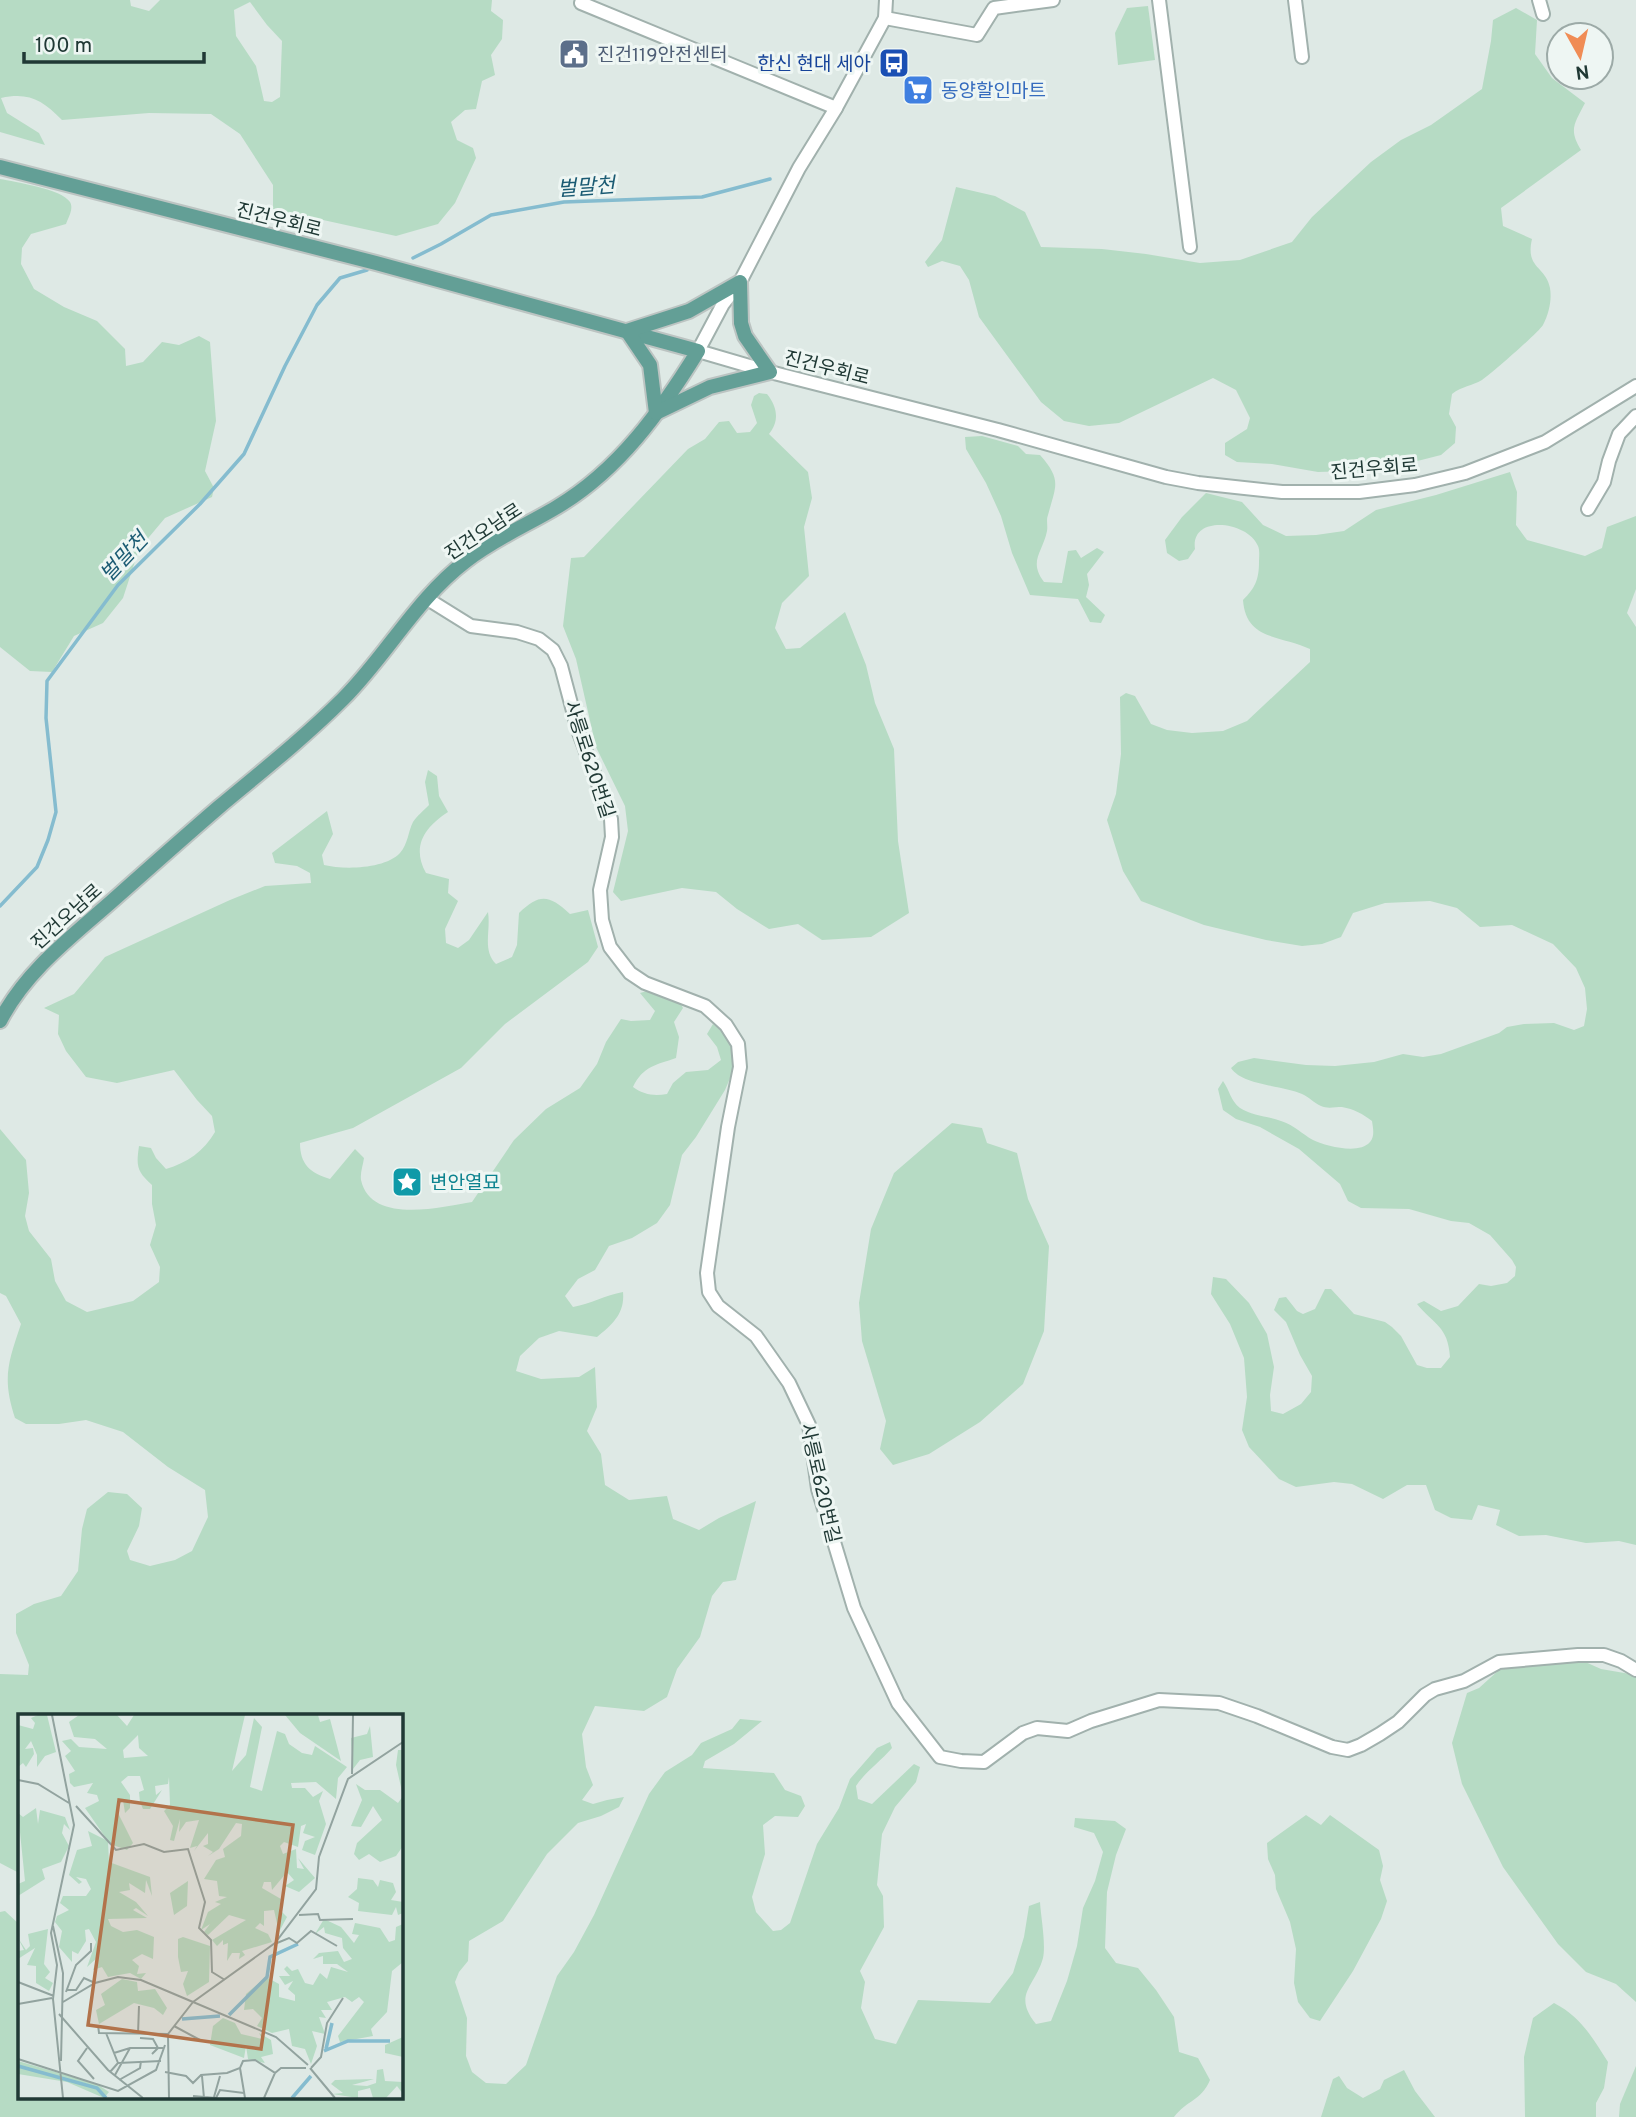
<svg xmlns="http://www.w3.org/2000/svg" width="1636" height="2117" font-family="Overpass,'Noto Sans KR',sans-serif">
<rect width="100%" height="100%" fill="#dee9e5"/>
<g fill="#b6dbc4" fill-rule="evenodd">
<path d="M0 0H130L131 6 149 11 160 0H492L491 11 503 20 502 39 491 55 495 75 482 81 476 109 465 110 451 122 457 140 473 148 476 158 455 203 438 224 396 236 273 209V185L240 134 211 114 149 113 62 120C42 100 29 92 1 98L7 113 39 133 45 145 0 132ZM250 2 267 25 282 41 280 97 272 102 264 101 256 66 236 36 234 10Z"/>
<path d="M1148 6 1155 60 1118 65 1115 33 1127 8Z"/>
<path d="M1516 8 1537 20 1535 54 1552 78 1585 103C1575 123 1568 129 1581 150L1501 208 1503 226 1532 239C1525 269 1546 266 1550 288 1552 300 1549 313 1543 325 1539 332 1491 374 1482 380 1472 386 1462 386 1452 394L1449 414 1456 427 1455 443 1441 455 1382 470 1318 472 1272 464 1237 462 1225 455V443L1247 429 1250 418 1236 390 1213 378 1119 423 1089 426 1064 421 1041 402 979 317 969 280 960 266 942 261 928 267 925 262 942 240 956 187 995 196 1025 212 1041 247 1102 249 1146 254 1200 263 1240 260 1292 242 1312 217 1371 162 1401 140 1431 125 1482 89 1491 41 1493 20Z"/>
<path d="M0 179C15 182 62 189 70 202 74 209 68 218 66 224L31 234 22 248 21 264 34 289 64 307 97 321 125 349 126 366 143 362 162 342 179 345 199 336 210 342 216 421 205 471 214 488 212 497 165 518 139 549 123 598 103 623 74 636 52 672 30 671 0 647Z"/>
<path d="M759 393 767 394C777 406 780 421 769 434L808 472 812 498 804 527 809 576 782 603 775 628 786 649 800 648 845 612 866 665 875 703 894 749 898 841 909 913 871 937 822 940 798 924 769 929 737 909 716 892 682 888 621 901 613 892 628 831 625 806 596 747 576 659 563 626 571 558 584 557 688 449 705 439 719 422 729 421 737 433 750 432 757 423 751 405 754 396Z"/>
<path d="M982 436 1018 446 1026 454 1040 455C1062 480 1056 485 1048 515 1046 520 1048 526 1047 531 1043 552 1028 561 1044 582L1062 583 1068 551 1076 550 1081 558 1097 548 1104 552 1087 574 1089 585 1086 597 1105 615 1101 623 1090 622 1078 599 1030 595 1012 553 1001 516 986 483 966 449 965 437Z"/>
<path d="M1510 472 1517 492 1516 525 1527 540 1585 556 1602 548 1607 527 1636 516V589L1627 613 1636 627V1545L1619 1541 1586 1543 1546 1535 1519 1536 1496 1525 1500 1510 1478 1505 1472 1520 1451 1518 1435 1510 1426 1485H1407L1383 1499 1352 1484 1334 1482 1296 1487 1279 1479 1249 1447 1242 1430 1247 1397 1244 1358 1230 1324 1211 1294 1213 1277 1226 1279 1249 1303 1267 1334 1274 1367 1270 1395 1271 1411 1283 1414 1301 1404 1311 1392 1312 1376 1300 1355 1286 1322 1274 1310 1279 1298 1286 1297 1297 1311 1303 1314 1315 1309 1325 1289H1331L1354 1314 1385 1322 1392 1327 1401 1336 1417 1365 1427 1368H1441L1450 1357C1448 1326 1434 1325 1417 1304L1424 1301 1441 1311 1458 1306 1479 1284 1491 1286 1507 1283 1515 1276 1516 1267 1512 1260 1490 1235 1469 1223 1451 1221 1409 1209 1361 1208 1348 1201 1340 1184 1299 1149 1260 1127 1236 1119 1223 1110 1218 1089 1223 1081C1230 1091 1230 1100 1240 1108 1252 1116 1268 1116 1281 1121 1294 1125 1302 1134 1313 1140 1326 1146 1359 1155 1370 1142 1375 1136 1373 1128 1372 1121 1363 1114 1354 1109 1342 1107 1335 1107 1327 1109 1321 1106 1314 1103 1309 1097 1302 1094 1283 1085 1243 1086 1231 1068L1238 1062 1254 1058 1306 1065 1335 1066 1374 1062 1403 1054 1423 1057 1441 1054 1499 1033 1507 1027 1524 1024 1554 1023 1574 1030 1584 1026 1587 1009 1585 988 1576 968 1553 944 1512 925 1480 927 1457 908 1430 901 1385 903 1353 913 1341 937 1322 944 1302 946 1266 940 1204 925 1141 901 1123 871 1107 820 1116 794 1121 754 1120 697 1126 693 1135 696 1151 724 1167 730 1192 733 1223 731 1247 721 1310 662V649C1281 635 1246 641 1243 600 1255 588 1259 580 1259 562 1259 558 1260 550 1258 546 1248 521 1190 514 1195 549L1188 559 1179 561 1167 553 1165 540 1182 517 1206 493 1242 502 1263 525 1286 536 1316 535 1344 531 1376 510 1436 495Z"/>
<path d="M428 770 437 776 439 796 448 812C425 827 411 846 426 873L449 879 448 893 458 901 445 929 446 943 458 948 469 940 488 912C491 931 482 950 496 964L512 957 517 945 519 913C540 893 549 895 570 914L588 910 598 947 588 962 505 1024 461 1068 353 1128 300 1143C300 1164 310 1173 330 1179L355 1149 364 1158C363 1165 360 1173 361 1180 371 1225 441 1207 472 1202L514 1140 546 1109 580 1088 597 1064 606 1042 621 1019 631 1021 650 1020 655 1011 640 993 654 989 677 997 683 1008 674 1022 679 1037 676 1058C656 1065 643 1066 633 1087 644 1095 654 1096 667 1094L673 1083 686 1072 708 1070 721 1060 717 1047 707 1034 713 1024 729 1037 736 1046 737 1062 725 1090 696 1137 682 1155 670 1205 657 1223 632 1238 609 1246 595 1270 578 1279 565 1296 573 1307C591 1304 605 1295 623 1292 625 1313 613 1324 597 1337L559 1331 539 1338 520 1356 516 1371 541 1379 579 1377 595 1367 597 1407 587 1431 601 1454 605 1485 629 1500 667 1496 673 1519 699 1530 719 1518 756 1501 736 1580 723 1582 712 1596 700 1637 677 1669 667 1697 644 1711 595 1706 582 1734 586 1767 593 1785 582 1800 593 1804 607 1800 624 1797 619 1807 601 1816 578 1823 547 1854 503 1921 469 1941 468 1961 459 1972 455 1982 467 2018 466 2056 472 2072 486 2083 506 2084 526 2065 557 1976 574 1952 594 1915 649 1794 665 1772 692 1755 701 1743 732 1729 740 1719 762 1721 734 1744 705 1761 703 1768 774 1773 785 1790 801 1796 805 1806 798 1817 775 1816 763 1825 765 1854 752 1897 756 1912 773 1931 781 1930 790 1923 817 1844 839 1808 850 1779 877 1748 890 1742 892 1748C880 1762 866 1771 856 1786L858 1799 872 1804 914 1764 920 1767 916 1782 895 1807 882 1834 877 1885 883 1896 884 1927 860 1971 865 1982 861 2008 875 2039 896 2044 918 2000 990 2003 1013 1973 1024 1937 1029 1906 1040 1902C1041 1918 1046 1944 1043 1958 1035 1987 1012 1994 1036 2024L1051 2021 1067 1981 1077 1946 1083 1908 1095 1881 1103 1852 1094 1833 1074 1827 1075 1818 1115 1821 1126 1829 1116 1855 1107 1892 1105 1948 1116 1963 1138 1968 1156 1990 1174 2017 1179 2052 1198 2058 1210 2080C1201 2101 1187 2100 1174 2117H0V1912L5 1911 19 1924V2098H401V1716H19V1873L0 1863V1674L28 1675 29 1665 16 1633V1614L34 1604 61 1596 78 1571 82 1529 87 1509 108 1492 127 1494 142 1508 139 1526 127 1551 130 1560 150 1566 175 1560 192 1551 208 1517 205 1490 168 1467 123 1432 86 1420 59 1424H26L15 1418C2 1378 8 1363 21 1324L6 1296 0 1293V1129L26 1160 29 1193 25 1216 29 1231 51 1259 55 1281 66 1301 87 1312 133 1301 159 1282 160 1267 150 1245 156 1225 152 1204V1185C137 1171 136 1167 139 1146L151 1148 156 1158 166 1169C187 1163 204 1151 215 1132L212 1116 197 1100 174 1070 117 1083 86 1077 66 1051 58 1034 59 1015 44 1008 74 994 105 957 230 900 265 886 311 883 310 873 297 866 275 863 272 853 327 811 333 834 322 855 324 865C344 870 385 869 400 853 408 844 408 832 413 822 417 816 424 810 429 805L425 782Z"/>
<path d="M952 1123 982 1128 987 1143 1017 1153 1028 1199 1049 1246 1044 1331 1023 1384 980 1422 929 1454 893 1465 880 1449 886 1421 862 1341 859 1303 871 1229 894 1173Z"/>
<path d="M1574 1657 1601 1669 1636 1675V2002L1616 1984 1586 1972 1558 1944 1503 1867 1462 1784 1452 1743 1467 1693 1479 1688 1499 1670Z"/>
<path d="M1306 1815 1321 1825 1330 1815 1379 1850 1383 1866 1380 1880 1387 1901 1381 1919 1353 1971 1320 2021 1310 2018 1298 2002 1294 1983 1296 1949 1290 1922 1276 1889 1275 1875 1268 1859 1267 1843Z"/>
<path d="M1554 2003C1581 2017 1592 2037 1608 2062L1604 2088 1596 2103V2117H1525L1524 2057 1533 2018Z"/>
<path d="M1636 2066V2117H1619L1620 2104Z"/>
<path d="M1404 2070 1415 2091 1435 2117H1321L1333 2079 1339 2076 1347 2088 1363 2098 1380 2089 1384 2080Z"/>
</g>
<g fill="none" stroke-linecap="round" stroke-linejoin="round">
<g stroke="#85bccf" stroke-width="3.5">
<path d="M413 258 441 244 491 215 564 202 702 197 770 179"/>
<path d="M0 906 37 867 48 840 56 812 46 718 47 681 118 585 200 504 244 454 285 366 317 305 340 278 367 270"/>
</g>
<g stroke="#a1b1ad" stroke-width="16">
<g id="minor">
<path d="M886 0 885 18 836 108 799 168 740 282 723 304 698 351 770 372 998 430 1166 477 1198 483 1282 492H1359L1415 485 1465 473 1545 442 1636 386"/>
<path d="M1159 0 1190 247"/>
<path d="M1295 0 1302 57"/>
<path d="M1539 0 1543 14"/>
<path d="M581 3 836 108"/>
<path d="M885 18 977 35 994 8 1053 0"/>
<path d="M1588 509 1604 482 1609 461 1619 434 1636 416"/>
<path d="M426 598 471 626 517 632 539 639 553 650 561 666 578 730 611 819 612 837 600 890 602 920 610 947 630 973 645 983 705 1006 726 1025 738 1044 740 1067 728 1127 707 1273 709 1292 718 1306 756 1336 789 1383 809 1425 818 1489 854 1608 898 1703 940 1757 961 1761 984 1762 1023 1733 1037 1728 1068 1731 1091 1721 1159 1700 1219 1703 1257 1716 1332 1747 1348 1750 1361 1745 1380 1734 1398 1722 1425 1695 1435 1689 1464 1681 1499 1662 1578 1655H1604L1621 1661 1636 1670"/>
</g>
</g>
<g stroke="#bcc4c2" stroke-width="18">
<g id="major">
<path d="M0 167 376 263 698 351C661 411 619 470 557 507 527 525 494 539 466 561 416 599 387 655 343 699 304 738 261 772 219 807 183 838 147 870 111 902 70 938 26 971 0 1021"/>
<path d="M740 282 741 323 745 336 770 372 710 387 656 413 650 365 627 331 689 311Z"/>
</g>
</g>
<use href="#minor" stroke="#fff" stroke-width="12"/>
<use href="#major" stroke="#639f96" stroke-width="14"/>
</g>
<defs>
<g id="civic-square" transform="scale(1.575)"><rect x="-9" y="-9" width="18" height="18" rx="4" fill="#5c6f8a" stroke="#eef6f3"/><path d="M-.6-6.5H3V-4.5H.6V-3L4-1V1h2V6H-6V1h2V-1L-.6-3ZM-1.2 2.5V6h2.4V2.5Z" fill="#fff"/></g>
<g id="bus-square" transform="scale(1.575)"><rect x="-9" y="-9" width="18" height="18" rx="4" fill="#1a4fb4" stroke="#eef6f3"/><path d="M-5-6H5V4H4V6H2V4H-2V6H-4V4H-5ZM-3.5-4V0h7V-4ZM-3.5 1.2v1.5H-2V1.2ZM2 1.2v1.5H3.5V1.2Z" fill="#fff"/></g>
<g id="supermarket-square" transform="scale(1.575)"><rect x="-9" y="-9" width="18" height="18" rx="4" fill="#3f7fe0" stroke="#eef6f3"/><path d="M-6-5.5h2.5l.6 2H6L4.5 2H-2.5L-4.4-4H-6ZM-1.5 3.2a1.3 1.3 0 1 0 .1 0ZM3 3.2a1.3 1.3 0 1 0 .1 0Z" fill="#fff"/></g>
<g id="sight-square" transform="scale(1.575)"><rect x="-9" y="-9" width="18" height="18" rx="4" fill="#0f9aa8" stroke="#eef6f3"/><path d="M0-6L1.8-2.2L6-1.7L2.9 1.2L3.7 5.4L0 3.3L-3.7 5.4L-2.9 1.2L-6-1.7L-1.8-2.2Z" fill="#fff"/></g>
</defs>
<g fill-rule="evenodd">
<use href="#civic-square" x="574" y="54"/>
<use href="#bus-square" x="894" y="63"/>
<use href="#supermarket-square" x="918" y="90"/>
<use href="#sight-square" x="407" y="1182"/>
</g>
<g text-anchor="middle" stroke-width="6" stroke-linejoin="round" paint-order="stroke">
<g font-size="19" fill="#4e5e75" stroke="#eef6f3" text-anchor="start">
<text x="597" y="61">진건119안전센터</text>
</g>
<g font-size="19" fill="#164399" stroke="#eef6f3" text-anchor="end">
<text x="871" y="70">한신 현대 세아</text>
</g>
<g font-size="19" fill="#366cbe" stroke="#eef6f3" text-anchor="start">
<text x="941" y="97">동양할인마트</text>
</g>
<g font-size="19" fill="#203935" stroke="#eef6f3">
<text transform="translate(279 219) rotate(14)" y="7">진건우회로</text>
<text transform="translate(827 367) rotate(14)" y="7">진건우회로</text>
<text transform="translate(1374 468) rotate(-5)" y="7">진건우회로</text>
<text transform="translate(483 531) rotate(-33)" y="7">진건오남로</text>
<text transform="translate(590 759) rotate(72)" y="7">사릉로620번길</text>
<text transform="translate(66 916) rotate(-42)" y="7">진건오남로</text>
<text transform="translate(821 1483) rotate(77)" y="7">사릉로620번길</text>
</g>
<g font-size="19" fill="#0d838f" stroke="#eef6f3" text-anchor="start">
<text x="430" y="1189">변안열묘</text>
</g>
<g font-size="21" font-style="italic" fill="#1b5b73" stroke="#eef6f3">
<text transform="translate(586 187) rotate(-4)" y="7">벌말천</text>
<text transform="translate(124 557) rotate(-47)" y="7">벌말천</text>
</g>
</g>
<g transform="translate(18 1714)">
<rect width="385" height="385" fill="#dee9e5"/>
<path d="M20 1H29L38 38 27 42 19 53V41L13 27 7 35 15 34 16 40 8 53 5 49 0 53V11L15 15 17 9 13 4ZM61 1H99L109 12 116 1H227L214 57 228 41 236 4 244 13 232 73 244 77 259 17 267 20 271 30 284 39 294 41 297 32 329 53 320 64 318 85 298 68 273 69 274 74H287L295 83 305 77 301 87 308 110 297 141 284 136 287 127 297 123 285 119 288 110 283 112 280 133 266 128 262 132 265 140 278 135 279 154 286 155 280 144 297 164 281 178 267 172 276 166 269 158 254 176 253 168H246L244 174 263 185 261 195 269 203 261 218 256 196 246 197V212L242 209 237 214 250 220 254 228 224 237 227 241 221 245 222 239H214L209 247 210 229 205 231V226L199 232 194 226 228 206 211 201 190 221 186 218 192 210 183 216 190 198 203 190 197 188 209 183 201 182 199 167 186 165 198 146 207 143 205 135 223 122 224 110 218 109 201 135 190 142 195 138 185 132 190 130V119L176 137 179 132 172 134 181 106 168 108 161 118 162 105 156 127 152 126 155 112 146 97 152 91 151 63 150 70 137 72 138 81 144 76 132 95H125L122 88 121 78 126 76 122 62H110L103 68 112 81V94L107 99 105 86 98 95 115 129 109 136 92 130 67 94 81 87 79 81 69 79 75 69 56 73 52 69 51 60 57 57 47 42 53 37 44 27 53 25 61 33 89 35 77 25 56 23 51 8ZM120 21 121 34 130 42 106 44 105 36ZM267 1H300L302 8 312 5 323 47 282 19ZM352 12 355 43 342 46 335 55 333 24 349 20ZM385 36V132L378 142 362 148 351 140 341 146 336 140 339 129 364 106 355 92 343 113 333 112 344 86 338 70 347 76H362L380 89 385 82 378 51 380 36ZM18 94 20 110 22 96 47 103 52 116 46 110 44 119 51 132 43 148 24 155 27 165 0 182V170L7 167 0 99 5 103ZM70 117 90 127 91 148 132 163 134 182 128 166 127 179 111 169 112 176 101 178 118 188 130 202 118 194 115 196 129 204 90 205 93 212 105 218 119 216 136 223 135 245 124 240 114 246 121 252 119 260 128 259 123 265 112 259 90 263 84 253 75 256 79 244 69 253 78 228 71 215 67 216 68 227 60 240 54 237V248L41 233 44 217 37 208 39 202 51 196 42 189 45 182H68L73 175 68 165 58 163 64 168 61 170 51 161 59 136 74 132ZM340 164 355 166 360 173 362 166 375 169 378 178 373 186 385 188V199L380 201 378 193 374 201 340 197 341 189 330 183 339 175ZM170 167 169 192 156 201 152 179ZM306 205 323 213 336 229 341 221 334 220 337 209 362 214 371 228 377 226 378 213 385 210V248L374 257 369 298 353 315 355 322 322 328 320 322 346 288 341 283 334 288 327 283 309 288 314 296H303L308 304 301 303 307 320 294 317 299 332 293 350 287 335 274 332 271 315 254 319 239 312 244 304 235 295 226 296 228 280 248 263 261 270V283L277 287V281L270 275 275 267 267 271 261 262H272L266 255 269 252 274 257 280 255 287 269 295 271 302 259 309 265 313 253 330 258 319 250H305V242L295 245 301 239 320 237 326 248 334 245 325 234 324 224 307 219 306 213 297 220ZM30 215 26 250 32 258 27 264 35 269 31 277 18 269V252L9 251 17 234 0 245V237L6 236 0 224 8 236 12 232 10 220ZM165 223 192 232 191 268 169 282 165 270 170 257 163 258 160 243V225ZM104 265 119 268 120 277 137 275 149 294 145 301 136 294 116 289 81 310 78 296 87 291 83 280ZM205 304 217 309 223 320 244 325 241 319 253 326 255 340 243 343 247 349 230 345 228 332 226 344 192 331 195 312ZM385 323V343L367 339V331ZM0 347 79 370 91 378 86 384 49 368 0 360ZM365 355 367 367 385 368V380L379 372 368 384H355L352 374 340 377V384L314 380 325 379 313 370 317 366 356 365 334 371 349 372 358 369 359 356Z" fill="#b6dbc4" fill-rule="evenodd"/>
<path fill="none" stroke="#85bccf" stroke-width="3.5" d="M211 301 249 263 252 243 280 230M164 305 202 302M308 335 314 309M306 337 330 327H372M0 352 79 374 88 384M274 384 293 362"/>
<path fill="none" stroke="#92a39f" stroke-width="2" d="M34 1 56 111 33 219 39 251 35 285 45 384M334 60 335 1M0 66 20 70 51 89M58 92 98 136 126 130 146 138 170 135 187 188 181 214 193 226 194 258 207 266M281 201 300 200 302 206 335 205M35 212 45 259 43 347M259 229 271 224 279 229 293 217 319 232M0 268 36 282M48 276H58L66 264 77 269M48 278 58 251 73 237V229M45 288 77 269 100 263 123 266 175 288 150 320 151 384M0 290 34 284M41 300 90 356 125 384M80 311 81 319 150 320M156 312 182 326M88 319 100 349 92 358M120 320 121 292M122 324 135 325 140 334 134 340M69 334 60 347 76 365M96 339 112 334H145M0 345 100 377 138 356 147 331M100 349 143 347M290 351 258 323 175 288 257 229 298 175 301 143 330 65 385 28M222 354 227 384M292 354 317 384M293 354 303 343 309 309 325 284M147 358 168 362 175 369 183 361 209 359 222 354 225 347 237 346 257 359 246 384M257 359 263 354H288M97 361 112 334M184 362 186 384M101 366 122 354 123 347M175 382 198 384M196 383 202 362M198 384 202 376 226 379"/>
<path fill="#b2734b" fill-opacity="0.15" stroke="#b2734b" stroke-width="3.5" d="M101 86 275 111 243 335 70 311Z"/>
<rect width="385" height="385" fill="none" stroke="#203935" stroke-width="3.5"/>
</g>
<g transform="translate(1580 56) rotate(172)"><circle r="33" fill="#eef6f3" stroke="#9caaa7" stroke-width="2"/>
<path d="M0-5L12 26L0 18L-12 26Z" fill="#f08c55"/>
<text y="-10" font-size="19" font-weight="bold" text-anchor="middle" fill="#203935">N</text>
</g>
<path d="M24 52v10h180v-10" fill="none" stroke="#203935" stroke-width="3.5"/>
<text x="35" y="52" font-size="21" fill="#203935" stroke="#eef6f3" stroke-width="5" paint-order="stroke">100 m</text>
</svg>
